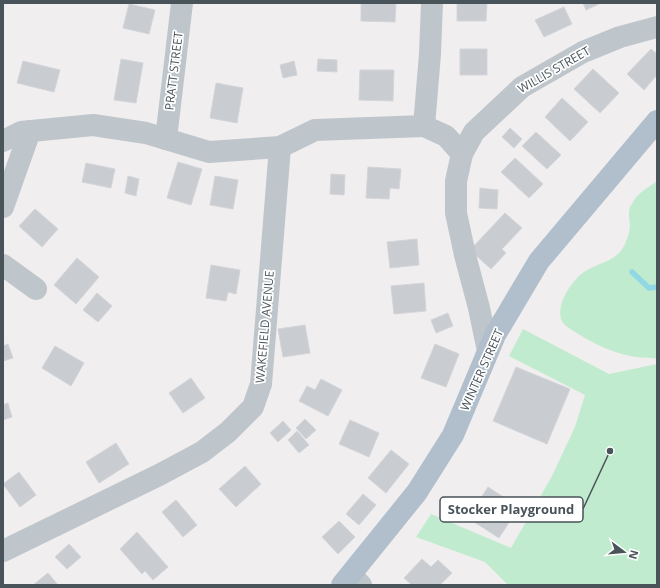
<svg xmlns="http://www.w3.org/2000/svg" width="660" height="588" font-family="'Open Sans',sans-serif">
<rect width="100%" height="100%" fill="#f1eeef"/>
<g fill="#c1ebce">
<path d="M656 182H657V359C650 357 643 358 636 357 612 353 592 343 572 330 568 327 563 325 561 319 557 304 569 286 579 276 590 265 608 264 619 253 625 247 630 233 630 225 629 216 627 210 633 202 638 193 647 188 656 182Z"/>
<path d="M523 329 609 374 657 364V585H508L485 562 416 537 431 514 511 548 552 476 575 427 585 395 509 356Z"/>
</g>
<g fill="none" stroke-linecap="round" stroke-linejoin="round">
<path stroke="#92d8e4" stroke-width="5.5" d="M632 272 649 288 657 287"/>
</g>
<g fill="#c9ccd1" stroke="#d3d5d9">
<path d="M361 3H396L395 22 361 21Z"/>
<path d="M457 3H487L486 21H457Z"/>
<path d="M583 3H601L586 10Z"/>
<path d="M129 4 155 10 149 34 123 28Z"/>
<path d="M564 7 572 24 544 37 535 20Z"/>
<rect x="460" y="49" width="27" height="26"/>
<path d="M651 49 657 54V75L644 90 627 74Z"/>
<path d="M121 59 143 63 136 103 114 100Z"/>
<path d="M318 59 337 60V72L317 71Z"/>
<path d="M23 61 60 70 54 92 17 83Z"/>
<path d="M294 61 297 75 283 78 280 65Z"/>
<path d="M593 69 619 93 600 113 574 89Z"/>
<path d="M360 70H394L393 101 359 100Z"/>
<path d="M216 83 243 88 237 123 210 118Z"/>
<path d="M562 98 588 122 570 141 545 117Z"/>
<path d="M510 128 522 139 514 148 502 137Z"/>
<path d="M536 132 561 155 547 169 522 146Z"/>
<path d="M515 158 543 184 529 198 501 172Z"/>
<path d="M178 162 202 169 191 205 167 198Z"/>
<path d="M86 163 115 169 111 188 82 182Z"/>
<path d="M368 167 401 169 399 189 390 188 389 199 366 198Z"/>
<path d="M331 174 345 175 344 195 330 194Z"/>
<path d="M128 176 139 179 136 196 125 193Z"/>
<path d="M215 176 238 180 233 209 210 205Z"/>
<path d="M480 188 498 190 497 209 479 208Z"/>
<path d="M35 209 58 229 42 247 19 226Z"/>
<path d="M505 213 522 228 502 249 506 253 491 269 470 250Z"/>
<path d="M417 239 419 265 390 268 387 242Z"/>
<path d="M77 258 99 277 76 304 54 285Z"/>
<path d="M211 265 240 270 236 294 228 292 226 301 206 298Z"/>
<path d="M424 283 426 311 394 314 391 286Z"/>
<path d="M97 293 112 306 98 322 83 310Z"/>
<path d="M448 313 453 326 436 333 431 320Z"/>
<path d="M305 325 310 353 283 357 278 329Z"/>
<path d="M8 344 13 358 3 361V346Z"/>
<path d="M435 344 459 354 446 387 421 378Z"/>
<path d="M55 346 84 363 71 386 42 368Z"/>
<path d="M516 367 570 389 547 444 493 421Z"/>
<path d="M191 378 205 398 183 413 169 393Z"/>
<path d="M321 379 342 390 328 416 299 401 307 386 315 390Z"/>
<path d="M8 403 12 417 3 420V405Z"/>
<path d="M305 419 316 430 306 439 296 428Z"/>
<path d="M350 420 379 433 369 457 339 444Z"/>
<path d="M283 421 291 430 278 442 270 433Z"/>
<path d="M297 431 309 445 299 453 288 440Z"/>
<path d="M116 443 129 464 99 483 86 462Z"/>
<path d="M391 450 409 464 386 493 368 478Z"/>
<path d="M245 466 261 484 236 507 219 489Z"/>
<path d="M19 472 36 495 20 507 3 484Z"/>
<path d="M488 487 519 507 499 538 468 518Z"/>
<path d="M363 494 376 505 359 525 346 514Z"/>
<path d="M176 500 197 525 183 537 162 512Z"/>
<path d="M339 521 355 537 338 554 322 537Z"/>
<path d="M137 532 168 567 153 580 145 571 142 574 120 549Z"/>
<path d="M69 544 81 557 67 569 55 557Z"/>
<path d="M422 559 431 567 438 560 452 573 440 585H412L404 578Z"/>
<path d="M48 573 58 585H33Z"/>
</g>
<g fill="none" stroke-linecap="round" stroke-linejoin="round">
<g stroke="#bec6cc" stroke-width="22">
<path d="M432 3 430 54 424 126 446 136 462 154"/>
<path d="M166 139 182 3"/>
<path d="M3 141 21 132 93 125 146 133 209 152 280 147 315 130 424 126"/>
<path d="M3 207 30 131"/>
<path d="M3 265 36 289"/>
<path d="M488 351 479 308 465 255 456 213V181L462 154 474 132 522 87 583 52 620 37 657 27"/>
<path d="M3 551 159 475 202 452 228 432 253 407 261 384 280 147"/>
<path d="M351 575 361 585"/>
</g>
<path stroke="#b0bfcb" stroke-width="22" d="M342 585 417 492 453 435 495 335 539 261 657 121"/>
</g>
<g text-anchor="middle" stroke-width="3.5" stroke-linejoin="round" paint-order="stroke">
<g font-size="12" fill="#48535a" stroke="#fff">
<text transform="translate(554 70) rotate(-30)" y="4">WILLIS STREET</text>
<text transform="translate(174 71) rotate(-83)" y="4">PRATT STREET</text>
<text transform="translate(265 327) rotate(-85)" y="4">WAKEFIELD AVENUE</text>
<text transform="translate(482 370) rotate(-66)" y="4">WINTER STREET</text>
</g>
</g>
<path fill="none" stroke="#48535a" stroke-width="1.5" d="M610 451L583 509"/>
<circle fill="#48535a" stroke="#fff" stroke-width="1.5" cx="610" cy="451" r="4"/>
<rect fill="#fff" stroke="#48535a" stroke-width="1.5" x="440" y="497" width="143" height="25" rx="4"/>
<g font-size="13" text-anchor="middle" font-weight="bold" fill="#48535a">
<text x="511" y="514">Stocker Playground</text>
</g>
<rect width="660" height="588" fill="none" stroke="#48535a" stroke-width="8"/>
<g transform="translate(624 552) rotate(106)" stroke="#ffffff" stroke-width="3" paint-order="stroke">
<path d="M0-3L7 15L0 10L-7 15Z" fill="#48535a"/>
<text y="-6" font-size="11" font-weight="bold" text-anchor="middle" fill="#48535a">N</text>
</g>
</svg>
